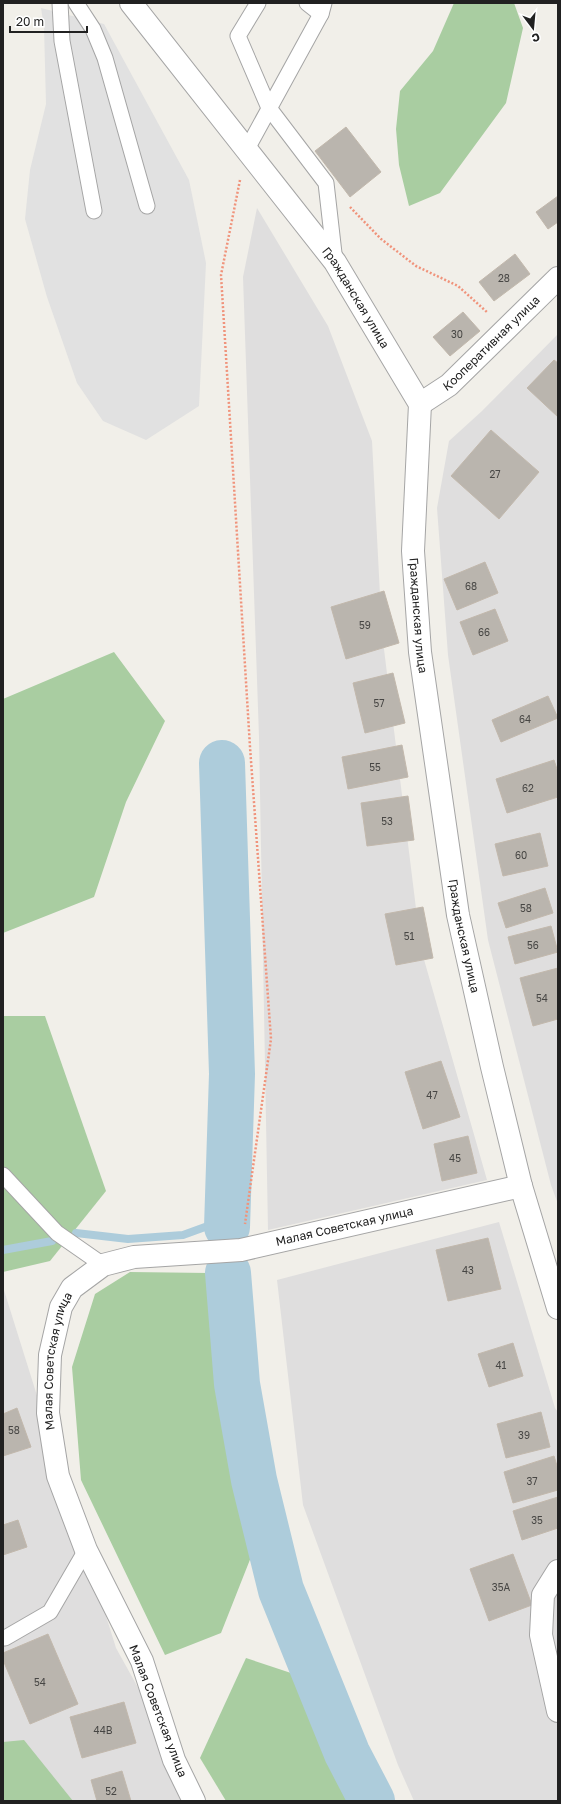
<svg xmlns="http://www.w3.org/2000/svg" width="561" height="1804" font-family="'Golos Text',sans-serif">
<rect width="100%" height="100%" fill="#f1efe9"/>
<g fill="#dfdede">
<path d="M257 208 328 326 372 441 382 633 421 949 487 1180 268 1230 259 737 243 277Z"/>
<path d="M558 334V1204L551 1185 488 940 448 655 437 508 449 441 482 411Z"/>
<path d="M499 1222 555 1408 558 1412V1801H414L398 1765 303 1505 277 1280Z"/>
<path d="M3 1287 116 1648 201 1801H3Z"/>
</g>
<g fill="#a9cda1">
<path d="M454 3H514L523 28 506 103 440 193 409 206 399 165 396 129 400 91 433 51Z"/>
<path d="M114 652 165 721 126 802 94 897 3 933V699Z"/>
<path d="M3 1016H45L106 1191 50 1261 3 1272Z"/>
<path d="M130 1272 209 1273 227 1436 251 1557 221 1633 165 1655 81 1480 72 1367 95 1294Z"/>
<path d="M246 1658 291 1673 352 1801H226L200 1758Z"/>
<path d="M24 1740 73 1801H3V1742Z"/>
</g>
<path fill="#e1e1e1" d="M41 8 104 24 189 180 206 263 199 406 146 440 103 421 77 383 47 297 25 219 30 170 46 104 44 27Z"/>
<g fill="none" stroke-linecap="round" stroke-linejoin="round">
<g stroke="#adccdb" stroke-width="8">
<path d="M76 1233 128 1239 183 1235 227 1219"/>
<path d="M3 1250 52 1241"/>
</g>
<g stroke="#adccdb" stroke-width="46">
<path d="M222 763 232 1074 227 1227"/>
<path d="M228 1273 237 1384 254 1480 281 1590 347 1753 372 1801"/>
</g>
</g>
<g fill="#bab5ae" stroke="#c2b8ac">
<path d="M346 127 381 172 350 197 315 151Z"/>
<path d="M558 196V222L548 229 536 212Z"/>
<path d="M515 254 530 274 494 301 479 282Z"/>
<path d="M463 312 480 331 450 356 433 337Z"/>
<path d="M554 360 558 363V417L527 388Z"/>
<path d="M491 430 539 472 499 519 451 476Z"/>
<path d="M485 562 498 593 457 610 444 579Z"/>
<path d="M384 591 399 643 346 659 331 607Z"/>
<path d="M495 609 508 641 473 655 460 622Z"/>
<path d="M393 673 405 723 365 733 353 683Z"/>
<path d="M548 696 558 718 501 742 492 720Z"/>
<path d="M402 745 408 777 348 789 342 757Z"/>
<path d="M554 760 558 772V797L507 813 496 779Z"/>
<path d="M408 796 414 840 367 846 361 803Z"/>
<path d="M540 833 548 866 503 876 495 844Z"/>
<path d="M545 888 553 913 506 928 498 903Z"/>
<path d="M423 907 433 958 396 965 385 914Z"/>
<path d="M551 926 558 952 515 964 508 937Z"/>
<path d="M558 968V1019L533 1026 520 978Z"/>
<path d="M441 1061 460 1117 423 1129 405 1072Z"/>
<path d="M468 1136 477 1173 442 1181 434 1144Z"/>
<path d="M488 1238 501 1289 448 1301 436 1250Z"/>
<path d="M513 1343 523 1376 489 1387 478 1354Z"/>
<path d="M17 1408 31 1447 3 1456V1414Z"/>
<path d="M541 1412 550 1447 506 1458 497 1424Z"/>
<path d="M554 1456 558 1469V1490L513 1503 504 1472Z"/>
<path d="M558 1497V1528L522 1540 513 1511Z"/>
<path d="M18 1520 27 1547 3 1555V1525Z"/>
<path d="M513 1554 532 1605 489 1621 470 1569Z"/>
<path d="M48 1634 78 1704 30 1724 3 1660V1653Z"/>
<path d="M124 1702 136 1743 82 1758 70 1717Z"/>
<path d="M122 1771 131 1801H97L91 1780Z"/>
</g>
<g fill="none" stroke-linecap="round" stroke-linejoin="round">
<g stroke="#a5a5a5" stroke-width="17">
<g id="service">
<path d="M60 3 62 41 94 211"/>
<path d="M76 3 93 29 105 58 147 206"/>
<path d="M258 3 238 36 269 108 326 183 335 262"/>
<path d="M307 3 321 14"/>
<path d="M247 149 321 14 324 3"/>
<path d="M3 1175 57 1233 103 1265"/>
<path d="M5 1638 50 1612 86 1550"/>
</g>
</g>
<g stroke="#a5a5a5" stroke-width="24">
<g id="minor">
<path id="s1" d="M131 3 335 262 420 404 413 551 420 652 458 915 492 1067 521 1186 558 1308"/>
<path id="s2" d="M420 404 449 385 558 278"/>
<path d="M558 1571 543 1595 541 1635 558 1711"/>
<path id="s3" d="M194 1801 174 1760 142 1661 86 1550 58 1476 48 1413 50 1355 61 1307 72 1288 103 1265 134 1257 241 1250 521 1186"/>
</g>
</g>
<g stroke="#f0937b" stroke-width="2.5" stroke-dasharray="2 2" stroke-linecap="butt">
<path d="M240 180 221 275 250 747 271 1039 245 1224"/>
<path d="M350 207 381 239 416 266 458 286 488 313"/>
</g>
<use href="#service" stroke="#fff" stroke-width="15"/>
<use href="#minor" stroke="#fff" stroke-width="22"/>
</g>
<g text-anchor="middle" stroke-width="3" stroke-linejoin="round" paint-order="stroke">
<g font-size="10" fill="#474644">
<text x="504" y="282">28</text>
<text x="457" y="338">30</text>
<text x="495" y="478">27</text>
<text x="471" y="590">68</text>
<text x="365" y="629">59</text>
<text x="484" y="636">66</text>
<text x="379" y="707">57</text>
<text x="525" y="723">64</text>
<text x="375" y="771">55</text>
<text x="528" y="792">62</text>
<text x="387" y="825">53</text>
<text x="521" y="859">60</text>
<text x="526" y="912">58</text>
<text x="409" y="940">51</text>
<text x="533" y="949">56</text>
<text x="542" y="1002">54</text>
<text x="432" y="1099">47</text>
<text x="455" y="1162">45</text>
<text x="468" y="1274">43</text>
<text x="501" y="1369">41</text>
<text x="14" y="1434">58</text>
<text x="524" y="1439">39</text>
<text x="532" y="1485">37</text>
<text x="537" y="1524">35</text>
<text x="501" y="1591">35А</text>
<text x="40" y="1686">54</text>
<text x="103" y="1734">44В</text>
<text x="111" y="1795">52</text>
</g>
<g font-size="12" fill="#212121" stroke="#fff">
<text dy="4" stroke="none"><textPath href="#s1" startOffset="371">Гражданская улица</textPath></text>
<text dy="4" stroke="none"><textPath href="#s2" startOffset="94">Кооперативная улица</textPath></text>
<text dy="4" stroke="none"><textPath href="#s1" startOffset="707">Гражданская улица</textPath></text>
<text dy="4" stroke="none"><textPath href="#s1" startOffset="1031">Гражданская улица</textPath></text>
<text dy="4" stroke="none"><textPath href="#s3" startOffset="830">Малая Советская улица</textPath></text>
<text dy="4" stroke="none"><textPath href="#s3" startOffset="470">Малая Советская улица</textPath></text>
<text transform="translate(158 1711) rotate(69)" y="4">Малая Советская улица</text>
</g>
</g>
<rect width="561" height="1804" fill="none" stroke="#212121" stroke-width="8"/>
<g transform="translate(533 28) rotate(164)" stroke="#ffffff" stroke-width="3" paint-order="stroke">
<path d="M0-3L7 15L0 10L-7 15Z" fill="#212121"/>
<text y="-6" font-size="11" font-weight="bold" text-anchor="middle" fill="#212121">С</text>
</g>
<path d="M10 26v6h77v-6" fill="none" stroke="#212121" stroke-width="2"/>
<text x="16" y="26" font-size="12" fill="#212121" stroke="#ffffff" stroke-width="3" paint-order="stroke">20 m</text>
</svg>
